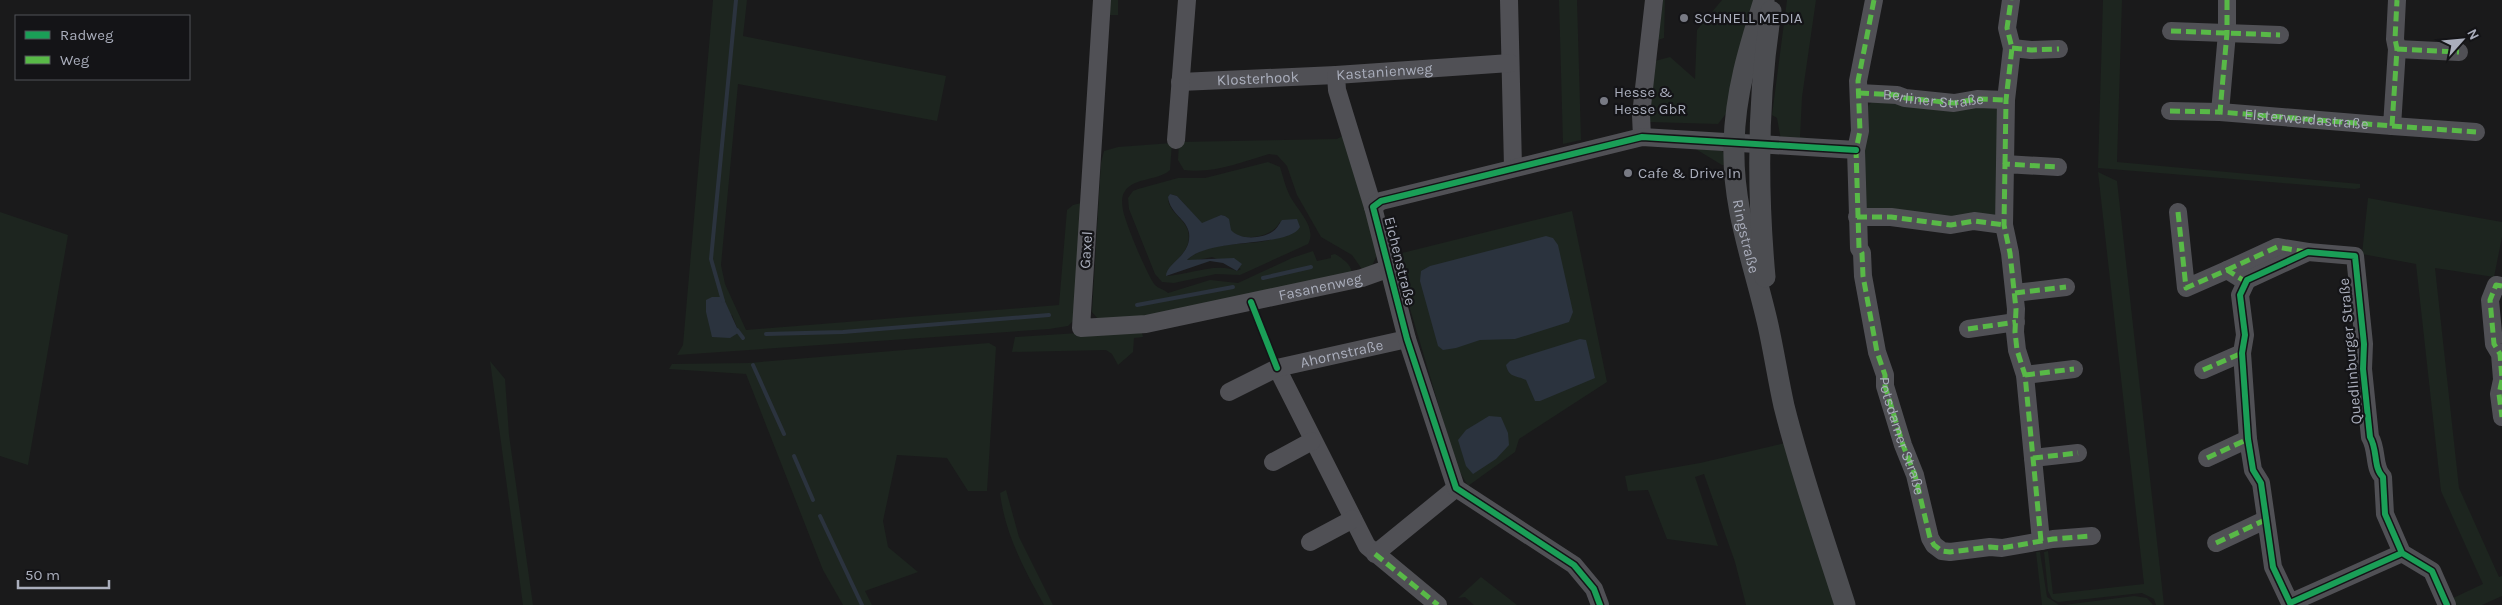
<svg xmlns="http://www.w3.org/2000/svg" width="2502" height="605" font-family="Karla,sans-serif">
<rect width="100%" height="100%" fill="#1a1a1b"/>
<g fill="#1d251f" fill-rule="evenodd">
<path d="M713 0H747L743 36 946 76 937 121 738 84 721 265 725 284 746 330 1059 305 1067 210 1073 205 1081 203 1074 320 1068 326 1049 329 677 355 683 345ZM732 315 738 330 709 327Z"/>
<rect x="1109" y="0" width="9" height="15"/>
<path d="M1559 0H1577L1581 140 1563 144Z"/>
<path d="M1663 0H1665L1664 38 1658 40Z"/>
<path d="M1722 0H1760L1728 111 1718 124 1649 122 1655 61 1670 57 1695 79 1697 30Z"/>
<path d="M1787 0H1816L1802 97 1800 137 1816 139 1781 140 1777 118 1772 115Z"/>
<path d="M2103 0H2122L2117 162 2360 184V188L2355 189 2098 168Z"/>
<path d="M1872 102 1998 108 2003 114 1995 219 1871 213 1863 205 1864 110Z"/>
<path d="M1344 135 1354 164 1377 255 1371 268 1364 272 1352 255 1321 237 1297 195 1287 166 1277 155 1269 154C1242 162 1213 174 1184 170L1178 160 1179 142 1337 139Z"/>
<path d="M1172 143 1170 170C1158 181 1135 177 1125 191 1121 196 1122 204 1123 210 1125 222 1147 275 1155 285 1159 289 1164 289 1168 293L1210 280 1238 283 1292 258 1313 251 1317 261 1331 258V255L1335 254C1343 259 1353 265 1352 276L1148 321 1098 319 1092 312 1101 163 1104 151 1118 147Z"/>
<path d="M1694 148 1722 151 1730 165H1722Z"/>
<path d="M1268 162 1280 167C1283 176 1285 186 1289 194 1295 208 1318 227 1308 244L1240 275 1216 274 1174 283 1162 282 1155 274 1129 209 1128 198 1133 191 1138 189 1178 178H1205ZM1170 194 1177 196 1202 224 1221 215 1225 216 1230 230 1235 235C1250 240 1272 237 1280 222L1288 236C1280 237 1273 239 1265 241 1239 246 1208 241 1187 260L1189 262 1212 257 1241 269 1237 271C1216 262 1189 275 1167 276 1172 259 1193 253 1188 231 1186 219 1162 208 1170 194Z"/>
<path d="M2098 172 2117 181 2164 605H2156L2154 599 2142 593 2058 602 2052 599 2048 591 2044 552 2048 551 2053 594 2144 584Z"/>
<path d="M2368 198 2502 222V237L2494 277 2435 268 2459 488 2499 577 2502 576V596L2482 605H2454L2451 599 2483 584 2441 491 2416 264 2362 254Z"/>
<path d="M1572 211 1607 382 1519 439 1515 452 1468 486 1457 467 1394 255Z"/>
<path d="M0 212 68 235 28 465 0 456Z"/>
<path d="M1141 329 1143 337 1134 338 1133 352 1118 365 1112 354 1106 350 1012 352 1015 337Z"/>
<path d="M989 343 996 347 987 491H968L947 458 897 455 883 521 888 547 918 572 865 591 872 605H843L823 570 746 374 669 369 672 364 748 363Z"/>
<path d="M490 361 505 379 509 435 533 605H523Z"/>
<path d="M1785 443 1837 605H1746L1735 562 1704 474 1695 477 1718 546 1667 539 1648 490 1628 491 1625 476 1700 463Z"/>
<path d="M1006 490 1019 537 1053 605H1044C1024 569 1005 534 1000 493Z"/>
<path d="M2036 552H2040L2047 597 2059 605H2042Z"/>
<path d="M1481 577 1517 605H1474L1465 597 1458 598Z"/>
<path d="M2134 596 2147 598 2153 605C2126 605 2093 605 2064 605Z"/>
</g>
<g fill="#2b333e">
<path d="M1170 194 1177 196 1202 223 1221 215 1225 216 1229 219 1231 230C1239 240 1261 239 1272 232 1277 229 1279 224 1282 220L1297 219 1300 227C1289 248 1210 237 1187 260L1234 258 1242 264 1237 271 1223 263 1210 261 1166 276C1166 263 1192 256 1189 233 1187 219 1170 214 1168 197Z"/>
<path d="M1546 236 1553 238 1558 245 1573 312 1569 322 1515 339 1480 340 1456 348 1443 350 1438 346 1420 281 1421 271 1430 266Z"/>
<path d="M712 297H723L738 330V333L730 338 712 337 706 312V300Z"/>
<path d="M1580 339 1586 340 1595 378 1540 401H1535L1526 380C1516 375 1509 378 1506 365L1510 361Z"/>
<path d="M1489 416 1501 417 1508 433 1509 445 1496 459 1473 474 1466 466 1458 440 1466 430Z"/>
</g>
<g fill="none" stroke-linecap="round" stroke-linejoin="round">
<g stroke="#2b333e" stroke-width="4">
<path d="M1263 278 1311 267"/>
<path d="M723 301 711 259 736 0"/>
<path d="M1137 305 1233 287"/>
<path d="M737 330 743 338"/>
<path d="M766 334 843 332 1049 315"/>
<path d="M753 365 784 434"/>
<path d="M794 456 813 500"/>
<path d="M820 516 862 605"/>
</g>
<g stroke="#505055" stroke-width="18">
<path id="s1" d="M1102 0 1081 328 1146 324 1362 278 1390 268"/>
<path d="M1509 0 1513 167"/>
<path id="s2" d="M1874 0 1858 81 1860 131 1856 150 1859 248 1862 253 1863 276 1877 352 1885 375V386L1903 445 1915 475 1930 538 1934 545 1942 551 1950 552 1990 547 2002 548 2053 539 2092 536"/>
<path id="s3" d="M2227 0V33L2220 112 2392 126 2397 49 2395 39 2397 0"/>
<path d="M2171 31 2280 35"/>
<path d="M2012 48 2031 50 2059 49"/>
<path d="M2397 49 2459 52"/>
<path id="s4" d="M1180 82 1336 75"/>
<path id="s5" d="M1859 93 1897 95 1905 98 1954 103 1977 99 2006 100"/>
<path d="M2170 111 2220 112"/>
<path d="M2392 126 2476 132"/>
<path d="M1642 137 1641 115 1654 0"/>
<path d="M1176 140 1187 0"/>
<path d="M2005 164 2006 100 2012 48 2007 28 2011 0"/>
<path id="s6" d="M1373 207 1337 90 1336 75 1510 63"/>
<path d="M2178 212 2186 288 2227 270 2246 282"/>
<path d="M1857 217H1891L1951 225 1974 221 2004 225"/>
<path d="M2227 270 2277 247 2308 252"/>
<path d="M2502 286 2496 285 2490 300 2494 344 2500 354 2502 379"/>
<path d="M2015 293 2066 287"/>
<path d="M1968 329 2016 322"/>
<path d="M1277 368 1367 546 1438 605"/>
<path d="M2203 370 2242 353"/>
<path d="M2025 375 2074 369"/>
<path d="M2502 380 2499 394 2502 417"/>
<path id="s7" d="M1229 392 1277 368 1407 339"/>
<path d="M2033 458 2078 453"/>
<path d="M2207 458 2248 439"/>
<path d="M1273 462 1312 441"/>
<path d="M2041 541 2025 375 2017 350 2015 332 2016 309 2010 253 2004 225 2005 164 2058 167"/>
<path d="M1310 542 1353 519"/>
<path d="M2216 543 2265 520"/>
<path d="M2402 553 2290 603 2273 567 2261 483 2253 470 2248 439 2242 353 2245 335 2240 295 2247 280 2308 252 2355 256 2364 344 2363 369 2370 437C2378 450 2373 468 2383 477L2385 514 2402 553 2432 571 2447 605"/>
<path d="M1375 554 1456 488"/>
<path d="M1600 605 1594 589 1574 565 1456 488 1407 339 1373 207 1381 201 1642 137 1856 150"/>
</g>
<g stroke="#4c4d51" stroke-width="21">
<path id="s8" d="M1764 0C1749 48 1735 93 1734 144 1732 209 1754 263 1768 325 1774 352 1778 379 1784 406 1801 474 1824 539 1845 605"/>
<path d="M1765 277C1757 188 1757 100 1771 11"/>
</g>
<g stroke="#58b947" stroke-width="5" stroke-dasharray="10 5" stroke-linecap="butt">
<path d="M1874 0 1858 81 1860 131 1856 150 1859 248 1862 253 1863 276 1877 352 1885 375V386L1903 445 1915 475 1930 538 1934 545 1942 551 1950 552 1990 547 2002 548 2053 539 2092 536"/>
<path d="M2227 0V33L2220 112 2392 126 2397 49 2395 39 2397 0"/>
<path d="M2171 31 2280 35"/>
<path d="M2012 48 2031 50 2059 49"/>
<path d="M2397 49 2459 52"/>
<path d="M1859 93 1897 95 1905 98 1954 103 1977 99 2006 100"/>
<path d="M2170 111 2220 112"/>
<path d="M2392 126 2476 132"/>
<path d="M2005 164 2006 100 2012 48 2007 28 2011 0"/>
<path d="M2178 212 2186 288 2227 270 2246 282"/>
<path d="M1857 217H1891L1951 225 1974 221 2004 225"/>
<path d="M2227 270 2277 247 2306 252"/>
<path d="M2502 286 2496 285 2490 300 2494 344 2500 354 2502 379"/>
<path d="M2015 293 2066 287"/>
<path d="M1968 329 2016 322"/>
<path d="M2203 370 2242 353"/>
<path d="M2025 375 2074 369"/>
<path d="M2502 380 2499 394 2502 417"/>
<path d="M2033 458 2078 453"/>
<path d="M2207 458 2248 439"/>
<path d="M2041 541 2025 375 2017 350 2015 332 2016 309 2010 253 2004 225 2005 164 2058 167"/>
<path d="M2216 543 2265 520"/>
<path d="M1375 554 1438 605"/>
</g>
<g stroke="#141417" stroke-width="9">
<g id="cycleway">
<path d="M1251 302 1277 368"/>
<path d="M2402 553 2290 603 2273 567 2261 483 2253 470 2248 439 2242 353 2245 335 2240 295 2247 280 2308 252 2355 256 2364 344 2363 369 2370 437C2378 450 2373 468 2383 477L2385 514 2402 553 2432 571 2447 605"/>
<path d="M1600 605 1594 589 1574 565 1456 488 1407 339 1373 207 1381 201 1642 137 1856 150"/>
</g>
</g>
<use href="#cycleway" stroke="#1a9f57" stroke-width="6"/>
</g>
<g fill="#787a84" stroke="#141417" stroke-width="2">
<circle cx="1684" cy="18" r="5"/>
<circle cx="1604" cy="101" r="5"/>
<circle cx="1628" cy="173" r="5"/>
</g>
<g text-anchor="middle" stroke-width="4.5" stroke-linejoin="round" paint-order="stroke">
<g font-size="15" fill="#aaaebc" stroke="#141417" text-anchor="start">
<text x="1694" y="23">SCHNELL MEDIA</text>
<text x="1614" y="97">Hesse &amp;<tspan x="1614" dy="17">Hesse GbR</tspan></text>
<text x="1638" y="178">Cafe &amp; Drive In</text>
</g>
<g font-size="15" fill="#aaaebc" stroke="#141417">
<text dy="5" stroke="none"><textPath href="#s6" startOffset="186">Kastanienweg</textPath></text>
<text dy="5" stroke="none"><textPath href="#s4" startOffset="78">Klosterhook</textPath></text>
<text dy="5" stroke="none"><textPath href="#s5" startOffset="75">Berliner Straße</textPath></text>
<text dy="5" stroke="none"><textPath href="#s3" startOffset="199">Elsterwerdastraße</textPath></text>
<text dy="5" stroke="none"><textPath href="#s8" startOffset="241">Ringstraße</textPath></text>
<text transform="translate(1086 250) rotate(-86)" y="5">Gaxel</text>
<text transform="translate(1400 261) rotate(76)" y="5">Eichenstraße</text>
<text dy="5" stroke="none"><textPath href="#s1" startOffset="572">Fasanenweg</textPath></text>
<text transform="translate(2350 351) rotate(-95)" y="5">Quedlinburger Straße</text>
<text dy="5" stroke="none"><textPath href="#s7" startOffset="120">Ahornstraße</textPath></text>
<text dy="5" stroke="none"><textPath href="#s2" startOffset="444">Potsdamer Straße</textPath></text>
</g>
</g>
<rect x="15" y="15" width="175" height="65" fill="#141417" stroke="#505259"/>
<rect x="25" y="31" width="25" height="8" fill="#1a9f57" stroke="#505259"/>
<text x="60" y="40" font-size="15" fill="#aaaebc">Radweg</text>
<rect x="25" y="56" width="25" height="8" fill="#58b947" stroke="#505259"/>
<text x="60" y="65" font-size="15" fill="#aaaebc">Weg</text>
<g transform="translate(2462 40) rotate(63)" stroke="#141417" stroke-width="4" paint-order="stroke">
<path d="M0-4L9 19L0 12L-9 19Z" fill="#aaaebc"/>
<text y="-8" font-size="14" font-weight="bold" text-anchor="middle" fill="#aaaebc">N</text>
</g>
<path d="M18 580v8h91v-8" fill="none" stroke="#aaaebc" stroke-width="2.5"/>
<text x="25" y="580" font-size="15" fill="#aaaebc" stroke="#141417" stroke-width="4" paint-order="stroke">50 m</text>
</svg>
